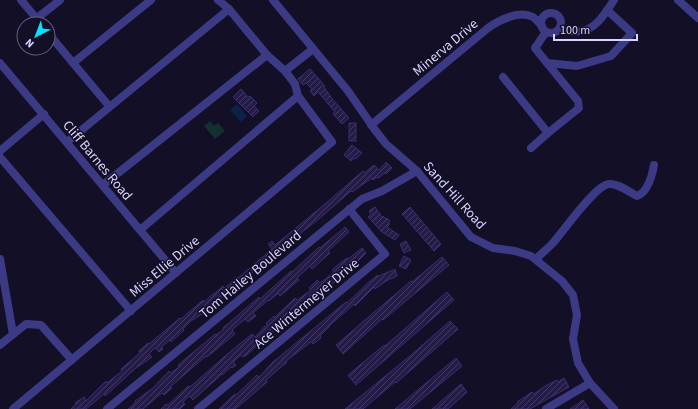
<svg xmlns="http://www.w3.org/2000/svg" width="698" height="409" font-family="'Source Sans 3',sans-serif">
<defs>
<pattern id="building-hatch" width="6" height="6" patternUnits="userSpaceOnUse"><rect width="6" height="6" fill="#241b47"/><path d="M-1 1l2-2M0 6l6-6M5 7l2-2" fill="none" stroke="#433b63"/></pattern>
</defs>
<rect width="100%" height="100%" fill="#130f26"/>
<path fill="#12302f" d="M210 121 214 126 218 123 225 131 215 139 204 126Z"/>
<path fill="#0c2248" d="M237 104 247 116 241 122 230 110Z"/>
<g fill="url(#building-hatch)" stroke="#3b2d73">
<path d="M310 69 325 86 324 87 333 100 349 118 342 124 333 114 335 112 318 92 314 96 310 91 312 89 306 83 303 85 298 79Z"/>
<path d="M241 89 248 97 250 96 257 103 254 106 259 111 253 117 233 97Z"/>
<rect x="349" y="123" width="7" height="18"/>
<path d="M352 145 362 153 356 159 355 158 351 161 344 155Z"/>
<path d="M386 162 392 168 386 174 385 173 378 178 377 177 373 180 372 178 352 192 351 191 320 218 297 236 296 235 265 263 255 272 254 271 234 290 232 288 210 309 191 321 183 329 184 330 171 342 170 340 161 347 163 349 159 352 155 348 149 354 152 357 136 368 105 396 104 394 86 409H71L76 404 75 403 84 397 86 401 106 381 107 383 122 371 121 369 140 353 139 351 148 343 149 344 180 318 181 319 203 300 204 302 214 293V294L223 286 225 288 237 277 238 278 272 249 268 244 272 241 275 245 325 204 363 171 364 173 374 165 379 170Z"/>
<path d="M375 207 382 217 383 216 386 219 387 218 390 221 388 223 390 224 387 227 399 235 395 240 382 232 368 217 371 214 369 211Z"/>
<path d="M410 207 441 244 434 251 402 214Z"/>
<path d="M345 227 349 232 328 251 330 253 312 269 310 266 297 278 299 280 280 296 278 293 269 301 268 300 253 313 256 316 248 322 245 319 232 330 235 334 207 357 206 356 170 387 172 388 164 395 162 393 143 409H128L136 402 135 401 153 388 169 371 171 373 179 367 178 365 215 334 216 335 224 329 223 328 259 297 260 299 291 271 292 272 319 247 320 248Z"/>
<path d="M406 241 411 250 404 253 400 244Z"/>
<path d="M362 248 366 253 356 263 343 274 336 281 303 306 285 323V322L274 331 265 340 264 339 248 354 243 357 241 355 233 362 236 365 232 368 231 367 222 375V374L193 400 189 396 183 402 185 404 180 409H161L166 404 168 405 188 386 190 387 198 380 231 351 252 334 255 337 267 324 266 323 274 316 275 317 295 298 297 300 311 290 309 288 317 280 320 283 334 272 332 270 339 264 347 258 348 259Z"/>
<path d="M404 256 411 260 406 269 399 266Z"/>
<path d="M442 257 449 265 383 320 382 319 343 354 336 345 372 314 411 281 412 282Z"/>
<path d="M395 269 397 276 386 281 375 289 374 287 355 306 354 304 329 326V327L320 336 321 338 313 344 311 342 286 361 287 362 266 380 267 382 239 406 235 409H219L235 394 236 395 257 375 259 377 273 362 346 302 347 303 370 281 378 275 379 276Z"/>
<path d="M447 292 454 300 356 385 348 375 384 345 385 346Z"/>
<path d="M450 321 458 329 396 383 395 382 363 409H345L411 355Z"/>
<path d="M456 358 462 366 439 385 410 409H395Z"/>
<path d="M564 378 569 387 530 409H511L518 403 517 402 532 392 534 394 545 386 557 380 558 382Z"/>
<path d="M461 384 467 392 448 409H432Z"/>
<path d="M583 400 589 409H570Z"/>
</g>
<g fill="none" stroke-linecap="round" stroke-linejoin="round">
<g stroke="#3d3a85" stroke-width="8">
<path d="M21 0 41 24"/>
<path d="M273 0 348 91 375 130 386 144 417 171 471 237 493 248 515 251 531 256 562 281 573 295 577 315 573 339 578 363 590 383 614 409"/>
<path d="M678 0 698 18"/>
<circle cx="551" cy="23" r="10"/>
<path d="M36 19 60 0"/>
<path d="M558 31C566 30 573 32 580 31 596 30 606 12 614 0"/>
<path d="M546 32 535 48 547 63 577 66 611 56 632 33 607 10"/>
<path d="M48 33 109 106"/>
<path d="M0 63 176 273"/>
<path d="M73 63 151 0"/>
<path d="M285 71 313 49"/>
<path d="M503 77 548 133 579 108 578 101 547 63"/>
<path d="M371 125 488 28C499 20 519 10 533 17 536 19 539 23 542 26"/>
<path d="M67 142 229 9"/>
<path d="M531 148 548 133"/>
<path d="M0 151 44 114"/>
<path d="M0 157 131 311"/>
<path d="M103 185 267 55"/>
<path d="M140 230 298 96"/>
<path d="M0 259 13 334"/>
<path d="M536 259C541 254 547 249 552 244 563 232 595 185 609 184 618 183 629 192 637 196 648 192 652 176 654 165"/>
<path d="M0 345 26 324 41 325 72 360"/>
<path d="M13 409 332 142 298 96 295 84 285 71 267 55 229 9 218 0"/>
<path d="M107 409 362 199 382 191 417 171"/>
<path d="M198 409 385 254 349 209"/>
<path d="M546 409 590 383"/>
</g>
</g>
<g text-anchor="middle" stroke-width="3" stroke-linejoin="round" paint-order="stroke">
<g font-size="14" fill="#d9d4ff" stroke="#130f26">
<text transform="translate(445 47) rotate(-40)" y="5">Minerva Drive</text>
<text transform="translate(98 160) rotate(50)" y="5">Cliff Barnes Road</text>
<text transform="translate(455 195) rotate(48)" y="5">Sand Hill Road</text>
<text transform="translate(164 266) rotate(-40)" y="5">Miss Ellie Drive</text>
<text transform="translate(250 274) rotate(-40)" y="5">Tom Hailey Boulevard</text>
<text transform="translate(306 303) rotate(-40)" y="5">Ace Wintermeyer Drive</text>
</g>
</g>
<g transform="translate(36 36) rotate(222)"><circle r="19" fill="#130f26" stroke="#625e7d"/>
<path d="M0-3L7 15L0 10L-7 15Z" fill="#00e5ff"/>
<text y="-6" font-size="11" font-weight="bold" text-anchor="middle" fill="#d9d4ff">N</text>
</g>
<path d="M554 34v6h83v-6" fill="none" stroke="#d9d4ff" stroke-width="2"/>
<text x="560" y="34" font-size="12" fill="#d9d4ff" stroke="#130f26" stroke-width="3" paint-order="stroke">100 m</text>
</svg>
